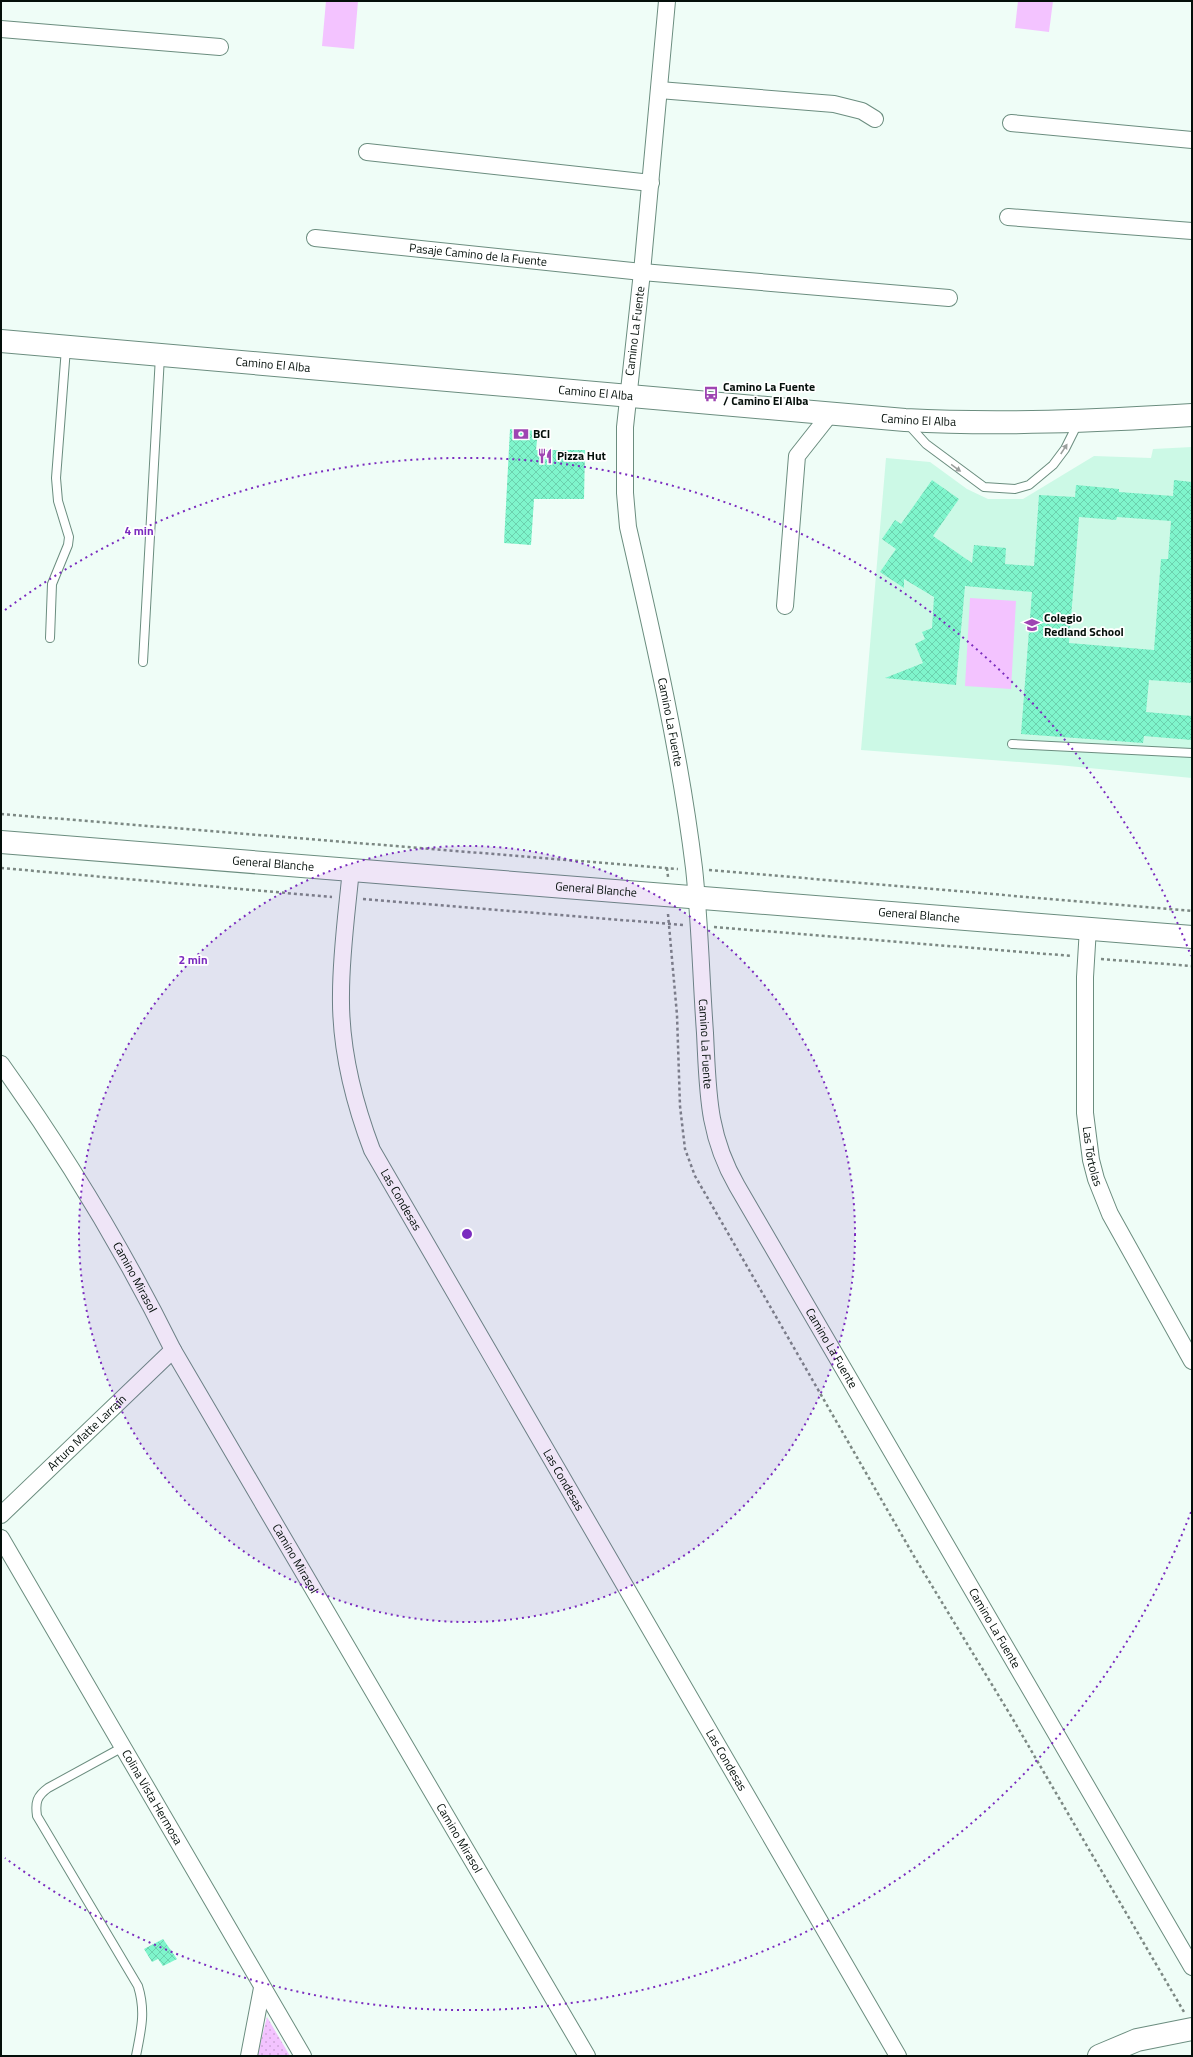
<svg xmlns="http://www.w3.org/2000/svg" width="1193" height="2057" font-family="'Titillium Web',sans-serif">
<defs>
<pattern id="grass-dots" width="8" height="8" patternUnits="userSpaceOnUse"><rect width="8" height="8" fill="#f3c3ff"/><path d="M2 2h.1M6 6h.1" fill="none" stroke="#cfa6d9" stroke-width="1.8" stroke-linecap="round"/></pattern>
<pattern id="building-cross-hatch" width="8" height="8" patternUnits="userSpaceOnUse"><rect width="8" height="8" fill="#7ff5cc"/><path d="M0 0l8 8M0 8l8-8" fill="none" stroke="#6cd1ae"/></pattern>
</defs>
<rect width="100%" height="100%" fill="#effdf7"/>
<path fill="#ccf9e6" d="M1192 447V778L1058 765 861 750 886 458 930 462 967 489 988 499H1023L1094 456 1151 458 1153 449Z"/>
<path fill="url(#grass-dots)" d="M267 2017 290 2056H257Z"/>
<g fill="#f3c3ff">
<path d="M326 1H358L354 49 322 46Z"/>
<path d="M1018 1H1053L1049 32 1015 28Z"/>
<path d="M970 598 1016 601 1011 689 965 686Z"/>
</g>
<g fill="url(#building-cross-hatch)" fill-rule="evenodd">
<path d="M510 429 538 431 536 450H585L584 499H534L531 545 504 543Z"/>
<path d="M932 480 959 499 933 536 972 563 974 545 1006 548 1005 564 1034 566 1039 495 1075 497 1076 485 1119 489V492L1173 496 1174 480 1192 482V683L1149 680 1146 712 1192 716V740L1144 736 1143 743 1021 734 1032 592 965 586 956 685 885 678 923 663 915 644 925 639 922 632 932 628 934 597 904 579V588L880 572 896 549 882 539 895 520 901 524ZM1079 517 1116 520 1117 517 1171 521 1168 559H1161L1154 650 1069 643Z"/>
<path d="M163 1939 177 1959 163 1966 158 1959 152 1962 144 1949Z"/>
</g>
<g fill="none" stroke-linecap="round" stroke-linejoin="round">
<g stroke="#6b8d7f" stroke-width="10">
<g id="lane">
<path d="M907 423 926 444 984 487 1015 489 1029 485 1053 465 1065 449 1078 423"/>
<path d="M50 638 52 584 68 545 69 537 58 501 56 478 66 348"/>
<path d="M143 662 160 356"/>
<path d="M1012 744 1192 753"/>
<path d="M123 1747 48 1788C37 1796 35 1802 37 1816L138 1986C146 2012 141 2030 136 2056"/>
</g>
</g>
<g stroke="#6b8d7f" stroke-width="18">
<g id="street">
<path id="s1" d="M667 1 642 272 625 427V493L628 527C654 640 680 753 694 868 700 923 701 978 705 1033 708 1091 707 1134 737 1186L1192 1967"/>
<path d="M1 29 220 47"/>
<path d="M659 90 834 104 862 111 875 119"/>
<path d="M1011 123 1192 140"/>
<path d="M367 152 651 183"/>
<path d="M1008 217 1192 231"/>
<path id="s2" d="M315 238 642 272 949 298"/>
<path d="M785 606 797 456 831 413"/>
<path id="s3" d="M351 869C347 911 341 953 341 994 340 1048 353 1100 372 1150L898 2056"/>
<path id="s4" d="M1088 928 1085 977V1113L1091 1160 1096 1179 1110 1214 1192 1361"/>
<path id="s5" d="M1 1064C66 1155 123 1249 173 1350L587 2056"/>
<path id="s6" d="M1 1515 173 1350"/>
<path id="s7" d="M1 1538 303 2056"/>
<path d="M249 2056 262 1988"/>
</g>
</g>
<g stroke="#6b8d7f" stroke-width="24">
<g id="secondary">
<path id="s8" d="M1 341 905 420C1001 425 1096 421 1192 415"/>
<path id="s9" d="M1 842 1192 937"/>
<path d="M1099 2056 1137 2040 1192 2029"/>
</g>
</g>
<g stroke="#7c8883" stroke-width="2.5" stroke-dasharray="3 3" stroke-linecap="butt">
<path d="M1 814 678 869"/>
<path d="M1 868 332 897"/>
<path d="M667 868 668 877"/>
<path d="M709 870 1192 911"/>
<path d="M363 899 683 925"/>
<path d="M668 914 677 1015 680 1106 685 1149 695 1176 915 1558 1011 1716 1184 2012"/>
<path d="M714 927 1072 956"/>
<path d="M1101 959 1192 966"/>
</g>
<use href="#lane" stroke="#fff" stroke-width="8"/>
<use href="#street" stroke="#fff" stroke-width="16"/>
<use href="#secondary" stroke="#fff" stroke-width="22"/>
</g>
<defs><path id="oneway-solid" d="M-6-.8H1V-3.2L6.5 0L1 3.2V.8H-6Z"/></defs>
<g fill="#9b9f9d">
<use href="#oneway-solid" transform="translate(1064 449) rotate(-57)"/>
<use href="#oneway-solid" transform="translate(956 468) rotate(36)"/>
</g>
<circle cx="467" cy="1234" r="388" fill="#7b2cbf" fill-opacity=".12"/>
<g fill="none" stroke="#7b2cbf" stroke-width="2" stroke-dasharray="2 4">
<circle cx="467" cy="1234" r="388"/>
<path d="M1191 1512A776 776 0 0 1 5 1858M5 610A776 776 0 0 1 1191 956"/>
</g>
<defs>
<g id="bus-bare" transform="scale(1.2)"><path d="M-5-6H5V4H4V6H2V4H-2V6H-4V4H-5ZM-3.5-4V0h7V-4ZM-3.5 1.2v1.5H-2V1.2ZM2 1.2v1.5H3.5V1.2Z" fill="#9e45b2" stroke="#fff" stroke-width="2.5" paint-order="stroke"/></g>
<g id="bank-bare" transform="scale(1.2)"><path d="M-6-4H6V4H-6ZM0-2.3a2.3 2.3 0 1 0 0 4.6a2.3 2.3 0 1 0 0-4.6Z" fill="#9e45b2" stroke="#fff" stroke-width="2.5" paint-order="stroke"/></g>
<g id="restaurant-bare" transform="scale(1.2)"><path d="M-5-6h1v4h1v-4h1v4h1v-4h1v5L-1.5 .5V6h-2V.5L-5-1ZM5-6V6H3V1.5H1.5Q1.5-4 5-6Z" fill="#9e45b2" stroke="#fff" stroke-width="2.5" paint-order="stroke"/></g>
<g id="school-bare" transform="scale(1.2)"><path d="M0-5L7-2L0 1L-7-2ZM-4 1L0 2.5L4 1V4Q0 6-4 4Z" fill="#9e45b2" stroke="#fff" stroke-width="2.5" paint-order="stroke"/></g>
</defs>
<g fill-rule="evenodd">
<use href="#bus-bare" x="711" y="394"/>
<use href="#bank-bare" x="521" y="434"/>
<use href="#restaurant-bare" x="545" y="456"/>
<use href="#school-bare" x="1032" y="625"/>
</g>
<g text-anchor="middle" stroke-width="3.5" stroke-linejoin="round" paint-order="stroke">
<g font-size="12" fill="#040f0a" stroke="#fff">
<text dy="4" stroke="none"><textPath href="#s2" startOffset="164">Pasaje Camino de la Fuente</textPath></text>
<text transform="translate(635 331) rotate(-83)" y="4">Camino La Fuente</text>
<text dy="4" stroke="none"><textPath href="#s8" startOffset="273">Camino El Alba</textPath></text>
<text dy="4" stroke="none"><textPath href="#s8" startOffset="597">Camino El Alba</textPath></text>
<text dy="4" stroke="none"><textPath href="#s8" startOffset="921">Camino El Alba</textPath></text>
<text dy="4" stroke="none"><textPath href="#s1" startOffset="728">Camino La Fuente</textPath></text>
<text dy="4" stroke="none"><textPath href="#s9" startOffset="273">General Blanche</textPath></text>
<text dy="4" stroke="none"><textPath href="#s9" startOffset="597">General Blanche</textPath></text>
<text dy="4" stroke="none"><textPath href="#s9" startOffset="921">General Blanche</textPath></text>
<text dy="4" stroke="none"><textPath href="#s1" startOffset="1052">Camino La Fuente</textPath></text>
<text dy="4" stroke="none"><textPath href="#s4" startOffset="229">Las Tórtolas</textPath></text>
<text dy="4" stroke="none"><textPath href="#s3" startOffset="343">Las Condesas</textPath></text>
<text dy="4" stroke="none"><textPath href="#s5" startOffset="252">Camino Mirasol</textPath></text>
<text dy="4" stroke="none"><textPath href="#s1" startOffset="1387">Camino La Fuente</textPath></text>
<text dy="4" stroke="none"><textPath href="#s6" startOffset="119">Arturo Matte Larraín</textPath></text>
<text dy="4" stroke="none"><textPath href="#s3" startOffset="667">Las Condesas</textPath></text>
<text dy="4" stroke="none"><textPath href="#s5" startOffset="576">Camino Mirasol</textPath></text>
<text dy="4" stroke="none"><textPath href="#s1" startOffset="1711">Camino La Fuente</textPath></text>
<text dy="4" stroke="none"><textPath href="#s3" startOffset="991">Las Condesas</textPath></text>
<text dy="4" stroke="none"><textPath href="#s7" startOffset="300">Colina Vista Hermosa</textPath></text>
<text dy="4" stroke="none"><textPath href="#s5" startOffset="900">Camino Mirasol</textPath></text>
</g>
<g font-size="12" font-weight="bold" fill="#040f0a" stroke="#fff" text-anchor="start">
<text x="723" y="391">Camino La Fuente<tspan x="723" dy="14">/ Camino El Alba</tspan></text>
<text x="533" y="438">BCI</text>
<text x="557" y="460">Pizza Hut</text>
<text x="1044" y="622">Colegio<tspan x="1044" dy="14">Redland School</tspan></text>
</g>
</g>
<circle cx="467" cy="1234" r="6" fill="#7b2cbf" stroke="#fff" stroke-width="2"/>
<g font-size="12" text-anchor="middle" font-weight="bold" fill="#7b2cbf" stroke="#fff" stroke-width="3.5" stroke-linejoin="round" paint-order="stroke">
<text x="139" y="535">4 min</text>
<text x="193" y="964">2 min</text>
</g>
<rect width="1193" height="2057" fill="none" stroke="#040f0a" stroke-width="4"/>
</svg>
